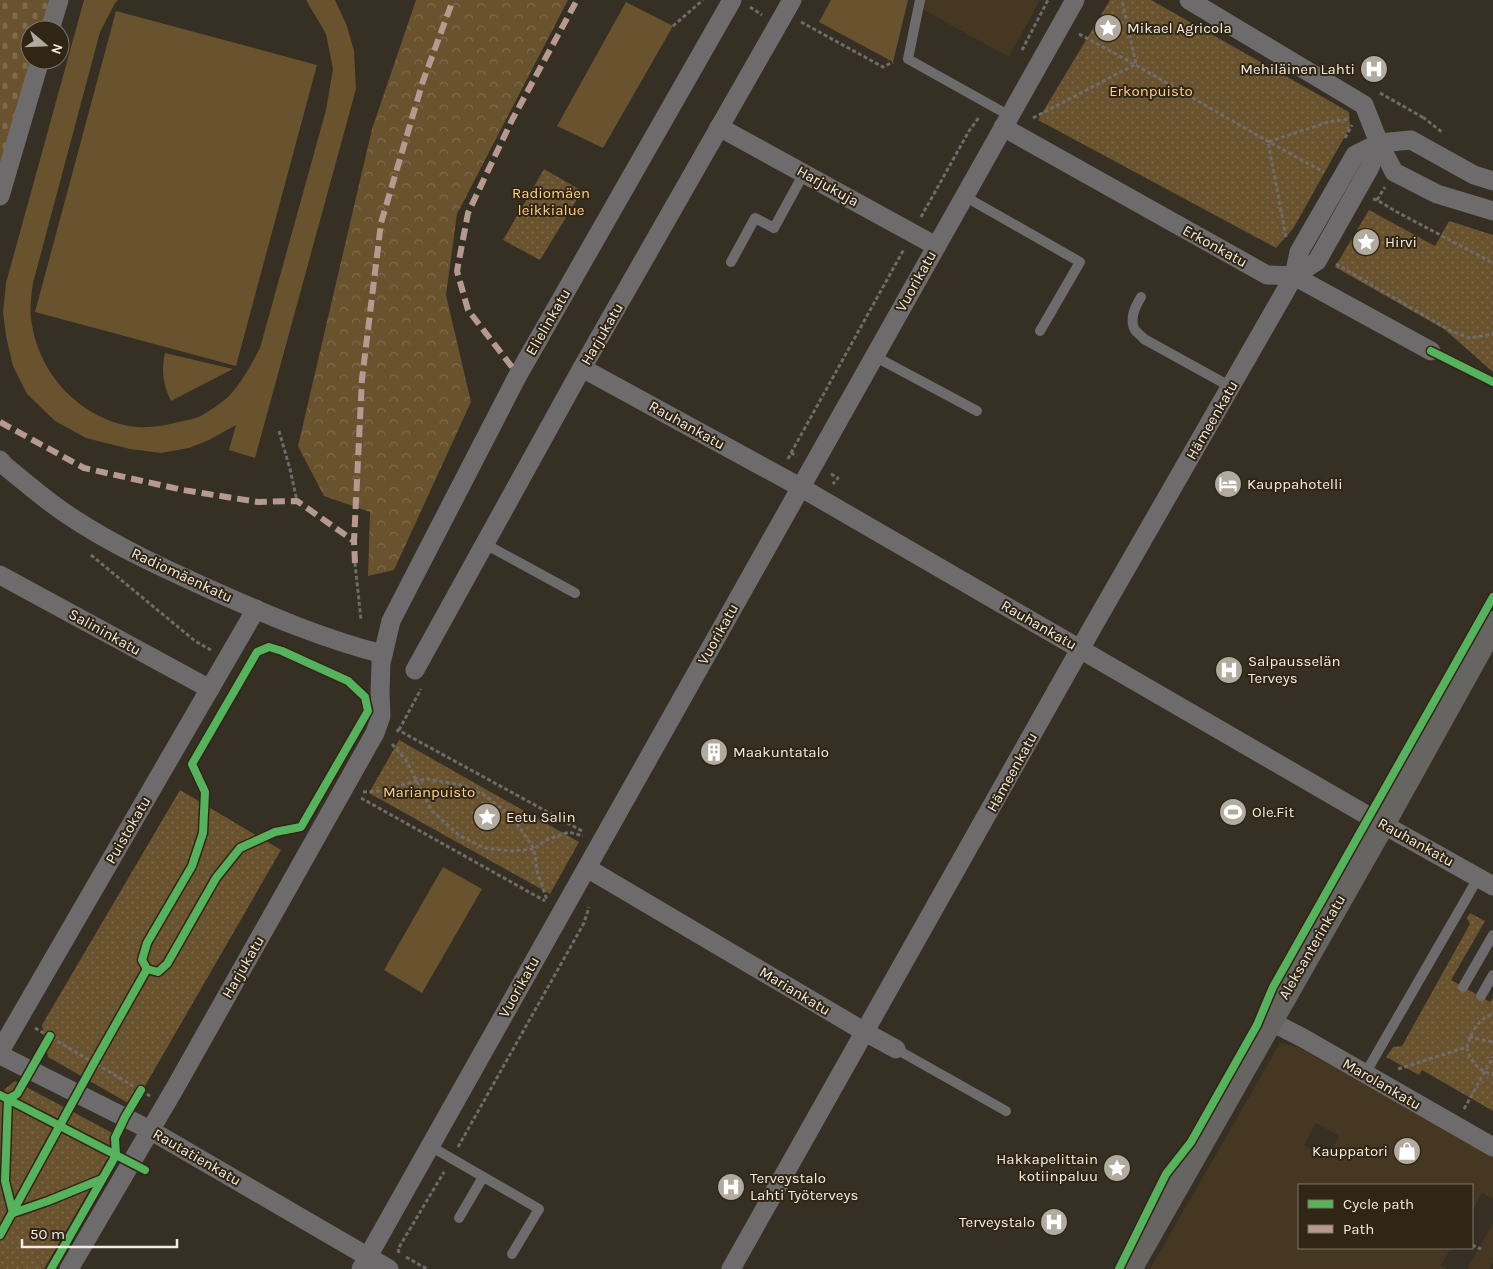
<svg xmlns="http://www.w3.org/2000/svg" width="1493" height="1269" font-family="Karla,sans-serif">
<defs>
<pattern id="grass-dots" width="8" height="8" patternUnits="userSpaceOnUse" patternTransform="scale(1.25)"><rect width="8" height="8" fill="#69522e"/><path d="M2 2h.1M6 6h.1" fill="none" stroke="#7f6b4c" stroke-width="1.8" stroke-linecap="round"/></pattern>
<pattern id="forest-crowns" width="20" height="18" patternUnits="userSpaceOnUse" patternTransform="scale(1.25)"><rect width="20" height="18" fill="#69522e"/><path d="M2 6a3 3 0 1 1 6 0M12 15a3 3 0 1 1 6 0" fill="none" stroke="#7f6b4c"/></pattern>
<pattern id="cemetery-stones" width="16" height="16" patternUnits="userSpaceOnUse" patternTransform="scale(1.25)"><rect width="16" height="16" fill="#69522e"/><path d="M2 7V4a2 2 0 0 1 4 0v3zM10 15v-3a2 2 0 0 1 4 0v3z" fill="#7f6b4c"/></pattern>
</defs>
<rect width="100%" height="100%" fill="#352f24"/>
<g fill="#453721" fill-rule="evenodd">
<path d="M922 0H1040L1009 57 918 7Z"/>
<path d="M1280 1043 1298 1047 1493 1157V1199L1482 1193 1472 1211V1185H1299V1248H1451L1441 1265 1448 1269H1150ZM1316 1123 1339 1136 1327 1158 1304 1145Z"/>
<path d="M1493 1223V1262L1489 1269H1467Z"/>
</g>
<g fill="url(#grass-dots)">
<path d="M1110 0H1151L1349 112 1350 127 1293 229 1276 248 1038 120Z"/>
<path d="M544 169 582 191 540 260 503 240Z"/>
<path d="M1369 210 1435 246 1449 221 1493 235V372L1444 329 1335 267Z"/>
<path d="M399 740 579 842 550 894 369 793Z"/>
<path d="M180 790 281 850 145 1086 135 1107 48 1057 42 1025Z"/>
<path d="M1470 913 1485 921 1451 980 1490 1002 1493 998V1111L1422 1070 1419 1075 1386 1057 1393 1047 1402 1046 1470 924 1467 918Z"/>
<path d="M15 1081 120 1137 44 1269H0V1099L5 1089Z"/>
</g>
<path fill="url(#forest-crowns)" d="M416 0H568L457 214 446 295 471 402 394 570 368 576 370 512 324 496 298 446 372 129Z"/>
<path fill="url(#cemetery-stones)" d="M0 0H59L48 30H30V60H38L0 170Z"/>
<g fill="#69522e">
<path d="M84 0H118L115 3 100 32 33 283C31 297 29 311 32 325 40 375 80 417 129 426 145 429 163 426 179 422 186 420 194 419 201 416 208 412 223 402 229 396 242 382 251 365 260 348L326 110 333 69 326 34 306 0H335L347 26 354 51 356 89 255 458 229 450 236 425 209 440 189 448 161 453 130 449 86 438 55 421 27 394 13 366 6 336 3 312 6 283Z"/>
<path d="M831 0H908L893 62 819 22Z"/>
<path d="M626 2 673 26 603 148 557 126Z"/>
<path d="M116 11 317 65 236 366 35 312Z"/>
<path d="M165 353 233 369 171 401C163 385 161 370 165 353Z"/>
<path d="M443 867 482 889 422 993 384 970Z"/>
</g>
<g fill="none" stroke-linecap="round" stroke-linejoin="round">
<g stroke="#6e6b68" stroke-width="3" stroke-dasharray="4 2.5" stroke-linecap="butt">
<path d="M750 7 762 15"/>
<path d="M801 22 883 67 893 62"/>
<path d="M673 26 703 0"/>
<path d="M1079 34C1162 78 1241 128 1324 172"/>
<path d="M1022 50 1048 0"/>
<path d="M1380 93 1424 118"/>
<path d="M1033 118 1136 64 1122 0"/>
<path d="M1423 119 1424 118 1443 133"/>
<path d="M1345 138 1352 125"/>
<path d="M1373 199 1377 200 1397 212 1493 263"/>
<path d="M1377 200 1385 187"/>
<path d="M921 217 969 131 980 116"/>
<path d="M1286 237 1268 142 1328 122 1349 119"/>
<path d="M1336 264 1449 330 1469 338 1493 334"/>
<path d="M279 431 290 469 297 501"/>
<path d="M791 453 904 249"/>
<path d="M788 459 791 453 797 456"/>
<path d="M831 474 838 478 833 484"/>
<path d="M91 555 195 641 211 650"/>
<path d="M355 563 361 620"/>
<path d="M399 730 421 689"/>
<path d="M397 732 398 730 584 832"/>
<path d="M392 744 406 760 432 811 460 836 485 848 511 851 534 849 537 871 547 900"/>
<path d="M363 792 382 791 416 781 427 779 462 785 484 795 512 816 534 849 546 840 569 832 583 836"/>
<path d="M361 798 545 901"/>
<path d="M35 1028 150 1096"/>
<path d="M1469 1037 1493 1042"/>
<path d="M1467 1047C1470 1062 1478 1070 1493 1075"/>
<path d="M1398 1069 1467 1047C1471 1032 1478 1019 1493 1014"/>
<path d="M1464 1109 1493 1057"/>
<path d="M458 1147 584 923 589 907"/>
<path d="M1472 1245 1481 1249"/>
<path d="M399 1253 398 1249 444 1172"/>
<path d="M406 1257 427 1269"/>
</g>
<g stroke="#6d6b6b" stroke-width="10">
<path d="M920 0 908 59 1010 116"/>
<path d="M964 196 1080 262 1040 331"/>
<path d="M731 262 755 218 774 228 804 173"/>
<path d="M1141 297C1135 307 1129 319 1135 330 1137 333 1142 336 1144 339L1231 387"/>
<path d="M874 356 977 411"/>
<path d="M485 544 575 593"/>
<path d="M1463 987 1493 935"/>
<path d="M1481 996 1493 975"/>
<path d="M896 1049 1006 1111"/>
<path d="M1365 1074 1478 878"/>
<path d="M430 1146 539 1209 512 1254"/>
<path d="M459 1218 483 1177"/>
</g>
<g stroke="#6d6b6b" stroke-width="19">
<path d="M1189 0 1364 105 1379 143 1394 172 1437 194 1493 211"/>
<path d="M50 30 59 0"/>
<path d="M719 127 936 246"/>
<path d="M1003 127 1267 275 1294 276 1431 351"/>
<path d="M0 196 40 60"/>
<path d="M1294 276 1317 261 1370 167 1379 143"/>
<path d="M582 368 800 487 1370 817 1493 886"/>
<path d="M0 460 5 466C25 482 44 499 65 513 112 545 165 569 216 592 270 616 326 640 383 654"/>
<path d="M0 575 210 689"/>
<path d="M415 670 582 368 792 0"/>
<path d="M587 868 865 1032 896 1049"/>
<path d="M1270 1021 1303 1038 1493 1147"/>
<path d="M0 1051 256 609"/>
<path d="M0 1055 150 1130 389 1269"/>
<path d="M69 1269 175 1088 375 733 381 716 380 693 381 663 391 621 518 375 732 0"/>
<path d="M361 1269 1075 0"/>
<path d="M731 1269 1092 628 1294 276 1299 252 1355 155 1379 143 1411 140 1474 175 1493 181"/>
</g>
<path stroke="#676561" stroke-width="26" d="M1129 1269 1382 824 1493 624"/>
<g stroke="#b69a8f" stroke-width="6" stroke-dasharray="12 6" stroke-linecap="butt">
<path d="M512 367 468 310 457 271 468 213 512 120 577 0"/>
<path d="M0 422 84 468 183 490 258 502 297 501 354 541"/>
<path d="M355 563 354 541 362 379 381 223 423 81 453 0"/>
</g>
<g stroke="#312615" stroke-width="11">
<g id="cycleway">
<path d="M1431 351 1493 382"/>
<path d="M269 647 282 651 348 681 365 697 368 711 301 827 275 832 240 848 216 878 167 964 158 972 147 969 142 960 147 943 192 866 203 833 205 792 192 764 257 652Z"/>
<path d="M0 1095 145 1170"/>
<path d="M13 1213 5 1181 8 1099 17 1094 50 1036"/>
<path d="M13 1213 48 1201 102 1179"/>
<path d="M0 1235 94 1063 147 969"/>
<path d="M51 1269 116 1155 115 1138 125 1117 141 1090"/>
<path d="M1119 1269 1157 1192 1166 1174 1191 1142 1257 1025 1273 987 1493 597"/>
</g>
</g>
<use href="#cycleway" stroke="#56b35d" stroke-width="8"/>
</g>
<defs>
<g id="sight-disc" transform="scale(1.4375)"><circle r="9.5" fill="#b1aa9f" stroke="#312615"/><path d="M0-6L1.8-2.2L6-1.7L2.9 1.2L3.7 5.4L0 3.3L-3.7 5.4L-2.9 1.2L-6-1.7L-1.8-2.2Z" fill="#fff"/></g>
<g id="hospital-disc" transform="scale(1.4375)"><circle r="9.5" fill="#b1aa9f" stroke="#312615"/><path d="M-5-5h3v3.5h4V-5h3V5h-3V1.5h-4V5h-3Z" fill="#fff"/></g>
<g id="hotel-disc" transform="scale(1.4375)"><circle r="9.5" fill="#b1aa9f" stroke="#312615"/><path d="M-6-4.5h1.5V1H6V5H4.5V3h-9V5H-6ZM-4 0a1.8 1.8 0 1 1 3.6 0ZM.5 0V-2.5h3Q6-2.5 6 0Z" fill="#fff"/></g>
<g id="building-disc" transform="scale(1.4375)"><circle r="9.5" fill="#b1aa9f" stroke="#312615"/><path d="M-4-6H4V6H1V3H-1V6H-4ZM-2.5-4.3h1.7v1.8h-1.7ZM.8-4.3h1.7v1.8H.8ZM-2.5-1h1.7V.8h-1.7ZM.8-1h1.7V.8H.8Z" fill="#fff"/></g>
<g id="stadium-disc" transform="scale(1.4375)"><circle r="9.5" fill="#b1aa9f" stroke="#312615"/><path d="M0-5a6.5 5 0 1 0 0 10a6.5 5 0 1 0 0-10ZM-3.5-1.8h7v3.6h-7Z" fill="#fff"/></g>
<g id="shop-disc" transform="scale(1.4375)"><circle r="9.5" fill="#b1aa9f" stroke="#312615"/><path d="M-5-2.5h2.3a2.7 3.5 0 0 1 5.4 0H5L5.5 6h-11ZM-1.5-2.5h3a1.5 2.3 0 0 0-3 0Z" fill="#fff"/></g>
</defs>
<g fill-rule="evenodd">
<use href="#sight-disc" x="1108" y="28"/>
<use href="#hospital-disc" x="1374" y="69"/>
<use href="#sight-disc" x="1366" y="242"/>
<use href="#hotel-disc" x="1228" y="484"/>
<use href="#hospital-disc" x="1229" y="670"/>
<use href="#building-disc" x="714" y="752"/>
<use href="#stadium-disc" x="1233" y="812"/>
<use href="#sight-disc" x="487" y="817"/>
<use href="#shop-disc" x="1407" y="1151"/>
<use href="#sight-disc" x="1117" y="1168"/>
<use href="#hospital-disc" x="731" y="1187"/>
<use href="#hospital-disc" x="1054" y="1222"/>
</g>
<g text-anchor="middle" stroke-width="4" stroke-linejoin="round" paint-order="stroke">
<g font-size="15" fill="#f4ece1" stroke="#312615" text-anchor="start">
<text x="1127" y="33">Mikael Agricola</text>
<text x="1355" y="74" text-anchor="end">Mehiläinen Lahti</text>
<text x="1385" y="247">Hirvi</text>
<text x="1247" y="489">Kauppahotelli</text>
<text x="1248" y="666">Salpausselän<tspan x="1248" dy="17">Terveys</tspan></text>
<text x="733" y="757">Maakuntatalo</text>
<text x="1252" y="817">Ole.Fit</text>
<text x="506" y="822">Eetu Salin</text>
<text x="1388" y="1156" text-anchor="end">Kauppatori</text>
<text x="1098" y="1164" text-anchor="end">Hakkapelittain<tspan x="1098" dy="17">kotiinpaluu</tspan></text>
<text x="750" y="1183">Terveystalo<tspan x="750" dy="17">Lahti Työterveys</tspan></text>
<text x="1035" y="1227" text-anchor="end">Terveystalo</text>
</g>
<g font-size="15" fill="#fed088" stroke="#312615">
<text x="1151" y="96">Erkonpuisto</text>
<text x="551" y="198">Radiomäen<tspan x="551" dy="17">leikkialue</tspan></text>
<text x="429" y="797">Marianpuisto</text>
</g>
<g font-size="15" fill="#f4ece1" stroke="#312615">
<text transform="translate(828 186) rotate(29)" y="5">Harjukuja</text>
<text transform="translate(1215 246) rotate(29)" y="5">Erkonkatu</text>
<text transform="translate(916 281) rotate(-61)" y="5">Vuorikatu</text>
<text transform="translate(548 322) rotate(-60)" y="5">Elielinkatu</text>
<text transform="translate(602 334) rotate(-60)" y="5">Harjukatu</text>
<text transform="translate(1212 420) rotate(-60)" y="5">Hämeenkatu</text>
<text transform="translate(687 425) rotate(29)" y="5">Rauhankatu</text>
<text transform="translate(182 575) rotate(25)" y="5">Radiomäenkatu</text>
<text transform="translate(1039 625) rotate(30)" y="5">Rauhankatu</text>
<text transform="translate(105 632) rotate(29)" y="5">Salininkatu</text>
<text transform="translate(718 634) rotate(-61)" y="5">Vuorikatu</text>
<text transform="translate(1012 772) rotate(-61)" y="5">Hämeenkatu</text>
<text transform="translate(128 830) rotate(-60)" y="5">Puistokatu</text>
<text transform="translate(1416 842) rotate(29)" y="5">Rauhankatu</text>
<text transform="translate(1312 947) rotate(-60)" y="5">Aleksanterinkatu</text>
<text transform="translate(243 967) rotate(-60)" y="5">Harjukatu</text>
<text transform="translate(519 987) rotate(-61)" y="5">Vuorikatu</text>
<text transform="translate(795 991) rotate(31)" y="5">Mariankatu</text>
<text transform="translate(1382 1084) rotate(30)" y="5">Marolankatu</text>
<text transform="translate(197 1157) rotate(30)" y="5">Rautatienkatu</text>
</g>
</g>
<rect x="1298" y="1184" width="175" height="65" fill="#312615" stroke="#7f7567"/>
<rect x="1308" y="1200" width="25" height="8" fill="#56b35d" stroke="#7f7567"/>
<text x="1343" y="1209" font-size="15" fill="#f4ece1">Cycle path</text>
<rect x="1308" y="1225" width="25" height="8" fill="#b69a8f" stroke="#7f7567"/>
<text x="1343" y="1234" font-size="15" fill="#f4ece1">Path</text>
<g transform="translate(45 45) rotate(109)"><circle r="24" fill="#312615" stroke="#7f7567"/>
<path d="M0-4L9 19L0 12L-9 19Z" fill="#b1aa9f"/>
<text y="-8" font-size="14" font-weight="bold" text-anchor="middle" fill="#f4ece1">N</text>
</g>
<path d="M22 1239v8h155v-8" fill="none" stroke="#f4ece1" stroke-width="2.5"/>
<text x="30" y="1239" font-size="15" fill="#f4ece1" stroke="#312615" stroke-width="4" paint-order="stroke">50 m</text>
</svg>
